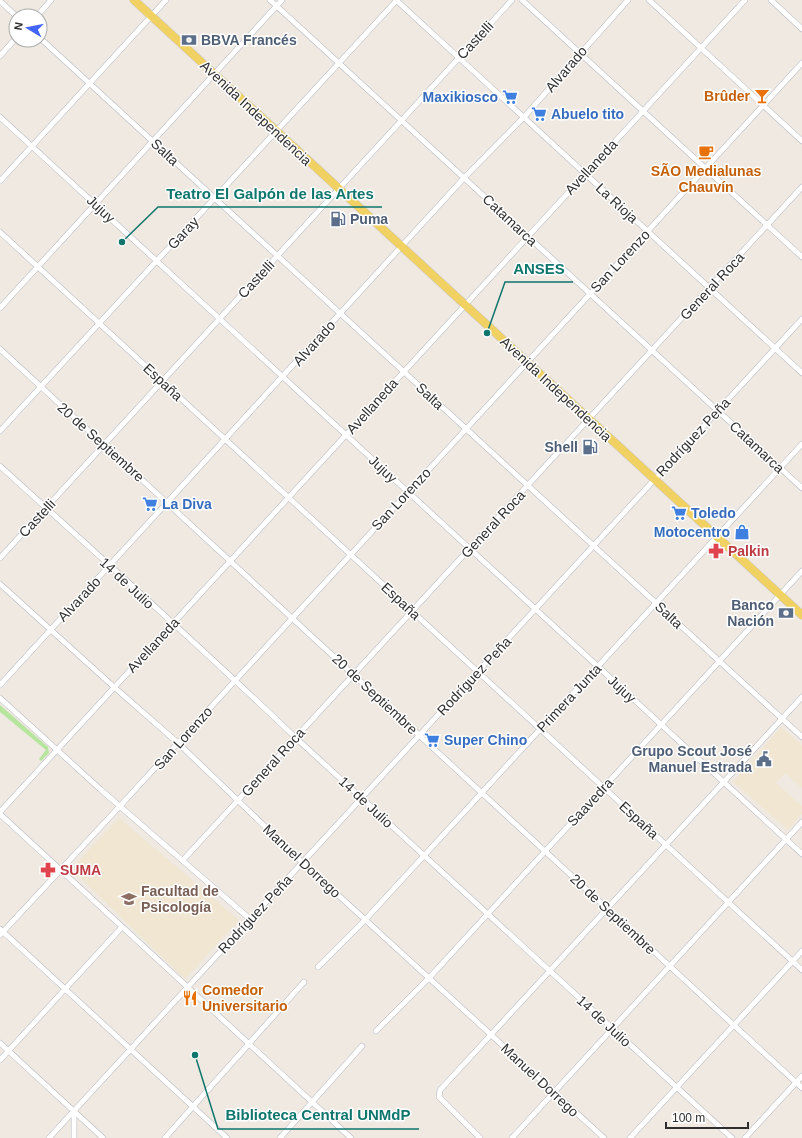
<svg xmlns="http://www.w3.org/2000/svg" width="802" height="1138" font-family="Arial,sans-serif">
<rect width="100%" height="100%" fill="#efe9e1"/>
<g fill="#f0e6d1">
<path d="M781 727 802 745V788L785 773 776 783 802 806V814L788 830 733 782Z"/>
<path d="M119 818 239 920 185 979 71 869Z"/>
</g>
<path fill="#b6e59e" d="M0 705 48 747 49 753 41 761 39 759 46 750 0 712Z"/>
<g fill="none" stroke-linecap="round" stroke-linejoin="round">
<g stroke="#b4b7c1" stroke-width="6">
<g id="street">
<path d="M270 0 802 488"/>
<path d="M396 0 802 373"/>
<path d="M522 0 802 257"/>
<path d="M649 0 802 141"/>
<path d="M771 0 802 29"/>
<path d="M0 1 16 16"/>
<path d="M37 16 51 0"/>
<path d="M40 38 802 737"/>
<path d="M0 56 16 38"/>
<path d="M0 117 802 854"/>
<path d="M0 181 166 0"/>
<path d="M0 232 802 970"/>
<path d="M0 308 282 0"/>
<path d="M0 349 802 1088"/>
<path d="M0 431 397 0"/>
<path d="M0 466C99 556 199 645 296 738L732 1138"/>
<path d="M0 558 512 0"/>
<path d="M0 584 114 687 178 743 302 862 604 1138"/>
<path d="M0 685 464 178 524 117 628 0"/>
<path d="M0 698 100 789 250 919"/>
<path d="M0 812 745 0"/>
<path d="M0 814 351 1138"/>
<path d="M183 860 802 187"/>
<path d="M0 929 227 1138"/>
<path d="M0 935 120 806 802 63"/>
<path d="M318 967 365 920 802 444"/>
<path d="M376 1031 429 978 802 571"/>
<path d="M0 1043 103 1138"/>
<path d="M0 1060 122 927"/>
<path d="M74 1111V1138"/>
<path d="M49 1138 802 319"/>
<path d="M165 1138 304 982"/>
<path d="M280 1138 362 1046"/>
<path d="M480 1138 439 1097 440 1090 802 697"/>
<path d="M512 1138 802 822"/>
<path d="M630 1138 802 951"/>
<path d="M745 1138 802 1076"/>
</g>
</g>
<g stroke="#c9c9c9" stroke-width="9">
<path id="primary" d="M134 0 802 615"/>
</g>
<use href="#street" stroke="#fff" stroke-width="5"/>
<use href="#primary" stroke="#f2d163" stroke-width="8"/>
</g>
<defs>
<g id="bank-bare" transform="scale(1.2)"><path d="M-6-4H6V4H-6ZM0-2.3a2.3 2.3 0 1 0 0 4.6a2.3 2.3 0 1 0 0-4.6Z" fill="#5c6f8a" stroke="#fff" stroke-width="2.5" paint-order="stroke"/></g>
<g id="bar-bare" transform="scale(1.2)"><path d="M-6-5H6L.8 .8V4.5H3.5V6h-7V4.5H-.8V.8Z" fill="#e8710a" stroke="#fff" stroke-width="2.5" paint-order="stroke"/></g>
<g id="supermarket-bare" transform="scale(1.2)"><path d="M-6-5.5h2.5l.6 2H6L4.5 2H-2.5L-4.4-4H-6ZM-1.5 3.2a1.3 1.3 0 1 0 .1 0ZM3 3.2a1.3 1.3 0 1 0 .1 0Z" fill="#3f7fe0" stroke="#fff" stroke-width="2.5" paint-order="stroke"/></g>
<g id="cafe-bare" transform="scale(1.2)"><path d="M-5.5-4.5H6V0H3Q3 3.5 0 3.5H-2.5Q-5.5 3.5-5.5 0ZM3-3.2v2h1.7v-2ZM-6 4.5H4V6H-6Z" fill="#e8710a" stroke="#fff" stroke-width="2.5" paint-order="stroke"/></g>
<g id="fuel-bare" transform="scale(1.2)"><path d="M-5.5-6h7V0h2V4h1.3V-2.5L3-4.5l.8-.8L6-3V5H2.5V1h-1V6h-7ZM-4.2-4.7v3.2H.2V-4.7Z" fill="#5c6f8a" stroke="#fff" stroke-width="2.5" paint-order="stroke"/></g>
<g id="shop-bare" transform="scale(1.2)"><path d="M-5-2.5h2.3a2.7 3.5 0 0 1 5.4 0H5L5.5 6h-11ZM-1.5-2.5h3a1.5 2.3 0 0 0-3 0Z" fill="#3f7fe0" stroke="#fff" stroke-width="2.5" paint-order="stroke"/></g>
<g id="pharmacy-bare" transform="scale(1.2)"><path d="M-2-6h4v4h4v4h-4v4h-4v-4h-4v-4h4Z" fill="#e0444e" stroke="#fff" stroke-width="2.5" paint-order="stroke"/></g>
<g id="civic-bare" transform="scale(1.2)"><path d="M-.6-6.5H3V-4.5H.6V-3L4-1V1h2V6H-6V1h2V-1L-.6-3ZM-1.2 2.5V6h2.4V2.5Z" fill="#5c6f8a" stroke="#fff" stroke-width="2.5" paint-order="stroke"/></g>
<g id="university-bare" transform="scale(1.2)"><path d="M0-5L7-2L0 1L-7-2ZM-4 1L0 2.5L4 1V4Q0 6-4 4Z" fill="#8d6e63" stroke="#fff" stroke-width="2.5" paint-order="stroke"/></g>
<g id="restaurant-bare" transform="scale(1.2)"><path d="M-5-6h1v4h1v-4h1v4h1v-4h1v5L-1.5 .5V6h-2V.5L-5-1ZM5-6V6H3V1.5H1.5Q1.5-4 5-6Z" fill="#e8710a" stroke="#fff" stroke-width="2.5" paint-order="stroke"/></g>
</defs>
<g fill-rule="evenodd">
<use href="#bank-bare" x="189" y="40"/>
<use href="#bar-bare" x="762" y="96"/>
<use href="#supermarket-bare" x="510" y="97"/>
<use href="#supermarket-bare" x="539" y="114"/>
<use href="#cafe-bare" x="706" y="152"/>
<use href="#fuel-bare" x="338" y="219"/>
<use href="#fuel-bare" x="590" y="447"/>
<use href="#supermarket-bare" x="150" y="504"/>
<use href="#supermarket-bare" x="679" y="513"/>
<use href="#shop-bare" x="742" y="532"/>
<use href="#pharmacy-bare" x="716" y="551"/>
<use href="#bank-bare" x="786" y="613"/>
<use href="#supermarket-bare" x="432" y="740"/>
<use href="#civic-bare" x="764" y="759"/>
<use href="#pharmacy-bare" x="48" y="870"/>
<use href="#university-bare" x="129" y="899"/>
<use href="#restaurant-bare" x="190" y="998"/>
</g>
<g text-anchor="middle" stroke-width="3" stroke-linejoin="round" paint-order="stroke">
<g font-size="14" font-weight="bold" fill="#4e5e75" stroke="#fff" text-anchor="end">
<text x="201" y="45" text-anchor="start">BBVA Francés</text>
<text x="350" y="224" text-anchor="start">Puma</text>
<text x="578" y="452">Shell</text>
<text x="774" y="610">Banco<tspan x="774" dy="16">Nación</tspan></text>
<text x="752" y="756">Grupo Scout José<tspan x="752" dy="16">Manuel Estrada</tspan></text>
</g>
<g font-size="14" fill="#2e2e2e" stroke="#fff">
<text transform="translate(475 40) rotate(-47)" y="5">Castelli</text>
<text transform="translate(566 69) rotate(-49)" y="5">Alvarado</text>
<text transform="translate(256 113) rotate(43)" y="5">Avenida Independencia</text>
<text transform="translate(165 152) rotate(43)" y="5">Salta</text>
<text transform="translate(591 167) rotate(-47)" y="5">Avellaneda</text>
<text transform="translate(617 203) rotate(43)" y="5">La Rioja</text>
<text transform="translate(101 209) rotate(43)" y="5">Jujuy</text>
<text transform="translate(510 220) rotate(43)" y="5">Catamarca</text>
<text transform="translate(183 233) rotate(-47)" y="5">Garay</text>
<text transform="translate(620 261) rotate(-47)" y="5">San Lorenzo</text>
<text transform="translate(256 279) rotate(-47)" y="5">Castelli</text>
<text transform="translate(712 286) rotate(-47)" y="5">General Roca</text>
<text transform="translate(314 343) rotate(-48)" y="5">Alvarado</text>
<text transform="translate(163 382) rotate(43)" y="5">España</text>
<text transform="translate(556 389) rotate(43)" y="5">Avenida Independencia</text>
<text transform="translate(430 396) rotate(43)" y="5">Salta</text>
<text transform="translate(372 406) rotate(-48)" y="5">Avellaneda</text>
<text transform="translate(693 437) rotate(-47)" y="5">Rodríguez Peña</text>
<text transform="translate(101 442) rotate(42)" y="5">20 de Septiembre</text>
<text transform="translate(757 447) rotate(43)" y="5">Catamarca</text>
<text transform="translate(383 469) rotate(43)" y="5">Jujuy</text>
<text transform="translate(401 499) rotate(-47)" y="5">San Lorenzo</text>
<text transform="translate(37 518) rotate(-47)" y="5">Castelli</text>
<text transform="translate(493 524) rotate(-47)" y="5">General Roca</text>
<text transform="translate(127 583) rotate(43)" y="5">14 de Julio</text>
<text transform="translate(79 599) rotate(-47)" y="5">Alvarado</text>
<text transform="translate(401 601) rotate(43)" y="5">España</text>
<text transform="translate(669 615) rotate(43)" y="5">Salta</text>
<text transform="translate(153 645) rotate(-47)" y="5">Avellaneda</text>
<text transform="translate(474 676) rotate(-47)" y="5">Rodríguez Peña</text>
<text transform="translate(622 689) rotate(43)" y="5">Jujuy</text>
<text transform="translate(375 694) rotate(43)" y="5">20 de Septiembre</text>
<text transform="translate(569 698) rotate(-47)" y="5">Primera Junta</text>
<text transform="translate(183 738) rotate(-48)" y="5">San Lorenzo</text>
<text transform="translate(273 762) rotate(-48)" y="5">General Roca</text>
<text transform="translate(366 802) rotate(43)" y="5">14 de Julio</text>
<text transform="translate(590 802) rotate(-47)" y="5">Saavedra</text>
<text transform="translate(639 820) rotate(43)" y="5">España</text>
<text transform="translate(302 861) rotate(43)" y="5">Manuel Dorrego</text>
<text transform="translate(255 914) rotate(-47)" y="5">Rodríguez Peña</text>
<text transform="translate(613 914) rotate(43)" y="5">20 de Septiembre</text>
<text transform="translate(604 1021) rotate(43)" y="5">14 de Julio</text>
<text transform="translate(540 1080) rotate(43)" y="5">Manuel Dorrego</text>
</g>
<g font-size="14" font-weight="bold" fill="#c56008" stroke="#fff" text-anchor="end">
<text x="750" y="101">Brûder</text>
<text x="706" y="176" text-anchor="middle">SÃO Medialunas<tspan x="706" dy="16">Chauvín</tspan></text>
<text x="202" y="995" text-anchor="start">Comedor<tspan x="202" dy="16">Universitario</tspan></text>
</g>
<g font-size="14" font-weight="bold" fill="#366cbe" stroke="#fff" text-anchor="start">
<text x="498" y="102" text-anchor="end">Maxikiosco</text>
<text x="551" y="119">Abuelo tito</text>
<text x="162" y="509">La Diva</text>
<text x="691" y="518">Toledo</text>
<text x="730" y="537" text-anchor="end">Motocentro</text>
<text x="444" y="745">Super Chino</text>
</g>
<g font-size="14" font-weight="bold" fill="#be3a42" stroke="#fff" text-anchor="start">
<text x="728" y="556">Palkin</text>
<text x="60" y="875">SUMA</text>
</g>
<g font-size="14" font-weight="bold" fill="#785e54" stroke="#fff" text-anchor="start">
<text x="141" y="896">Facultad de<tspan x="141" dy="16">Psicología</tspan></text>
</g>
</g>
<path fill="none" stroke="#0f766e" stroke-width="1.5" d="M122 242L158 207H382M487 333L505 282H573M195 1055L218 1129H419"/>
<g fill="#0f766e" stroke="#fff" stroke-width="1.5">
<circle cx="122" cy="242" r="4"/>
<circle cx="487" cy="333" r="4"/>
<circle cx="195" cy="1055" r="4"/>
</g>
<g font-size="15" text-anchor="middle" font-weight="bold" fill="#0f766e" stroke="#fff" stroke-width="3" stroke-linejoin="round" paint-order="stroke">
<text x="270" y="199">Teatro El Galpón de las Artes</text>
<text x="539" y="274">ANSES</text>
<text x="318" y="1120">Biblioteca Central UNMdP</text>
</g>
<g transform="translate(28 28) rotate(280)"><circle r="19" fill="#ffffff" stroke="#ababab"/>
<path d="M0-3L7 15L0 10L-7 15Z" fill="#4264fb"/>
<text y="-6" font-size="11" font-weight="bold" text-anchor="middle" fill="#2e2e2e">N</text>
</g>
<path d="M666 1122v6h82v-6" fill="none" stroke="#2e2e2e" stroke-width="2"/>
<text x="672" y="1122" font-size="12" fill="#2e2e2e" stroke="#ffffff" stroke-width="3" paint-order="stroke">100 m</text>
</svg>
